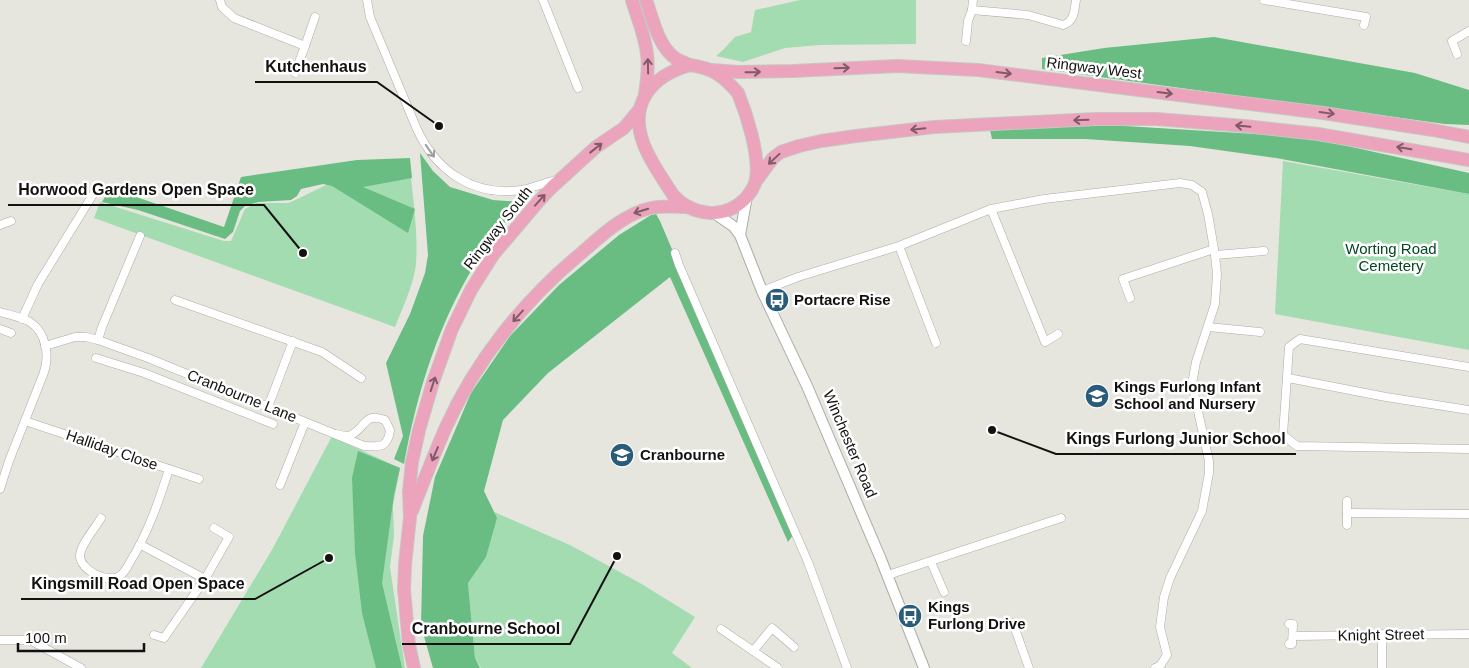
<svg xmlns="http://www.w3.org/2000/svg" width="1469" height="668" font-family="Arial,sans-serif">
<rect width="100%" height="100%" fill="#e7e6de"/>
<g fill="#a4dcb2">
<path d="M800 0H916V44L820 45 785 48 743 62 716 56 723 50 735 37 751 32 755 10Z"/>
<path d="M1283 161 1469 194V350L1275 314Z"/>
<path d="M411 178C414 206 418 235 416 264 414 284 402 309 395 327L94 218 100 202 224 241H231L245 209 256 203H289L328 184Z"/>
<path d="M331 438H334L400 468 393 505 394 536 390 567 405 668H201L273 548Z"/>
<path d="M478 505 570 545 640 583 695 617 672 653 692 668H481L475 658 468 583Z"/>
</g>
<g fill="#69bd82">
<path d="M1214 37 1415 73 1469 90V125L1445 124 1042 69V58L1104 48Z"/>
<path d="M1076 123 1307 137 1469 173V194L1276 158 1190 146 1085 139H992L990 130Z"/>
<path d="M420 153 433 171 450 187 493 200 521 202C502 226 483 249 468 276 435 334 416 398 404 464L394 459 403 436 386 363 410 314 425 273 428 255Z"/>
<path d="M410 158 412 178 363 187 415 209 408 233 332 186 323 184 301 189 297 196 291 200 258 202 245 206 240 211 233 232 225 239 138 210 102 202 110 188 224 227 241 177 357 160Z"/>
<path d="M656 214 660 221 793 535 788 542 670 277 548 373 503 420 484 491 497 518 486 557 468 583 475 658 480 668H433L421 626 423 536 435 477 471 393 510 336 559 285 619 235 651 215Z"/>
<path d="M358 451 400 468 394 495 382 583 402 668H376L362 613 355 553 352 478Z"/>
</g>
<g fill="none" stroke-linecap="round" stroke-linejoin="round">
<g stroke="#acaba4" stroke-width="9">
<g id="minor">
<path d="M220 0 222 7 234 18 305 46 295 73"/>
<path d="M367 0 370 17 416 127C435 170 472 197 521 190 534 188 545 182 558 180"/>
<path d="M543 0 578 88"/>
<path d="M1264 0 1366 17 1364 25"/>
<path d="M972 10 1028 15 1063 25C1075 21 1074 11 1076 0"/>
<path d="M966 41 968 21 972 10 973 0"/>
<path d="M305 46 315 17"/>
<path d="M1457 54 1452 41 1469 31"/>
<path d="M991 209 1045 342 1058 334"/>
<path d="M0 225 11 221"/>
<path d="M899 246 936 343"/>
<path d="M675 253 679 265 808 562 847 668"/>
<path d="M1215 255 1264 251"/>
<path d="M762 291 798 277 899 246 991 209 1044 199 1180 183 1192 185 1202 192 1208 214 1215 255 1217 274 1215 304 1196 362 1192 384 1209 461V473L1202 511 1170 578 1164 597 1160 627 1167 655 1160 666 1155 668"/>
<path d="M1130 298 1123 279 1214 249"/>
<path d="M175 300 322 352 361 378"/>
<path d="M0 312C10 315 21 317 30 322 47 333 50 358 43 375L9 461 0 489"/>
<path d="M22 319 38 284 97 188"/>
<path d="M1208 327 1260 332"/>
<path d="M0 329 11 333"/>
<path d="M98 340 102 327 140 236"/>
<path d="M45 346 75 337H86L98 340 148 358 364 446C379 447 388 448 390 430L385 420C362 411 366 431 348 436 345 436 340 435 336 434"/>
<path d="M96 358 144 373 273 424"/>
<path d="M1469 367 1300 339 1289 347 1283 435 1297 446 1469 449"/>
<path d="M1288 378 1386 397 1469 410"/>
<path d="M268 407 293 341"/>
<path d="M25 421 199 479"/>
<path d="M280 485 305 422"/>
<path d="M1347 513 1469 514"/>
<path d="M101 518C96 527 81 544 80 555 79 570 110 586 122 574 125 571 128 566 130 562 148 533 159 501 169 469"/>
<path d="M1347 525V501"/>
<path d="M141 545 205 579"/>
<path d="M931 562 944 592"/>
<path d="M888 575 1061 518"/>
<path d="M1013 623 1029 668"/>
<path d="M721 629 778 668"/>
<path d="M1382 634V668"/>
<path d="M154 635 164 638 205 579 229 537 214 528"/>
<path d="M1293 636 1469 634"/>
<path d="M0 640H30L81 668"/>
<path d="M1289 644H1292L1293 624H1289"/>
<path d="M753 651 772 628 794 647"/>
</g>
</g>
<g stroke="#acaba4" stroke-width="12">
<g id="tertiary">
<path d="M714 213 733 226 740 235 762 291 807 386 880 557 924 668"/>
<path d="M740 235 747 196"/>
</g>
</g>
<g stroke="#c6c6c6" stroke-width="14">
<g id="primary">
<path d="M632 0C637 18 645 35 647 54 649 67 647 81 645 94"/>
<path d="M646 0C653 19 658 46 675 58 680 61 685 63 690 65"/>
<path d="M690 65C713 68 723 76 738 93 747 115 760 156 756 179 755 187 750 193 745 199 724 220 692 216 673 195 663 179 651 163 644 145 628 104 651 76 690 65Z"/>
<path d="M712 70 739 72 793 71 897 66 978 70 1323 113 1433 130 1469 137"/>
<path d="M756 181 773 158 781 152 799 146 821 141 856 136 934 127 1096 119H1156L1245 126 1318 134 1469 160"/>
<path d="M412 511C423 483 434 454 446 427 476 360 524 301 579 255 600 237 623 214 651 208 664 205 676 207 689 207"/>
<path d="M414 668 409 645 404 589 405 565 410 517 409 492 412 462 419 430 433 382 452 329 471 290 493 255 538 202 551 188 596 147 624 128 639 110"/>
</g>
</g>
<use href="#minor" stroke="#fff" stroke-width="8"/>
<use href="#tertiary" stroke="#fff" stroke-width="10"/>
<use href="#primary" stroke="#eca3bc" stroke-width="12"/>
</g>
<defs><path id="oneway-shaft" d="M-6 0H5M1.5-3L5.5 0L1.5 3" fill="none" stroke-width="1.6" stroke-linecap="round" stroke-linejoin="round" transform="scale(1.25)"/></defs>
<g stroke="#805a66">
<use href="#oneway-shaft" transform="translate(648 66) rotate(-91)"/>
<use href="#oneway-shaft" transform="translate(842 68) rotate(-2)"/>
<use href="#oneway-shaft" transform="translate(753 72) rotate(-1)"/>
<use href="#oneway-shaft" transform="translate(1004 73) rotate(7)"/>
<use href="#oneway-shaft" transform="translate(1165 93) rotate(7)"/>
<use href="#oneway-shaft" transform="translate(1327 113) rotate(8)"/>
<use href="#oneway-shaft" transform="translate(1081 120) rotate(178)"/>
<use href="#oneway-shaft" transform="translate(1243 126) rotate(-175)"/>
<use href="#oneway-shaft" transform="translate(918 129) rotate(174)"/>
<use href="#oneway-shaft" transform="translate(596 148) rotate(-38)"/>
<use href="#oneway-shaft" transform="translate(1404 148) rotate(-170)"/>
<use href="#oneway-shaft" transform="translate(774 159) rotate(137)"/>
<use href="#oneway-shaft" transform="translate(540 200) rotate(-48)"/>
<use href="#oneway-shaft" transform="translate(641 211) rotate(163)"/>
<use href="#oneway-shaft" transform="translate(518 316) rotate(132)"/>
<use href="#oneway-shaft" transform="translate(433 384) rotate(-72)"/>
<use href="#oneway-shaft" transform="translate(435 454) rotate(113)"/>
</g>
<use stroke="#a1a09f" href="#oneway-shaft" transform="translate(430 151) rotate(55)"/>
<defs>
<g id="bus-disc" transform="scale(1.25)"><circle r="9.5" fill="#2a5c79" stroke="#fff"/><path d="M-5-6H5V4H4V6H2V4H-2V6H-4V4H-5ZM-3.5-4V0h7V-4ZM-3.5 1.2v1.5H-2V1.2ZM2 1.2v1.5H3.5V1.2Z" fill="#fff"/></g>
<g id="school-disc" transform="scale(1.25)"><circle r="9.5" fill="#2a5c79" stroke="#fff"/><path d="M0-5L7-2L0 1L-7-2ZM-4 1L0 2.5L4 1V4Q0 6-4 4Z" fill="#fff"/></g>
</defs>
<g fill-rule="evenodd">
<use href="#bus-disc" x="777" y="300"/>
<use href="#school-disc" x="1097" y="396"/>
<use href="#school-disc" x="622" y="455"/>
<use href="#bus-disc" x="910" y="616"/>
</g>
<g text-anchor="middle" stroke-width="5" stroke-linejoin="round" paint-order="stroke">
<g font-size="15" fill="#131210" stroke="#fff">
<text transform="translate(1094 68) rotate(7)" y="5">Ringway West</text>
<text transform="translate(498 228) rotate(-52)" y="5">Ringway South</text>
<text transform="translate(242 396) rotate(22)" y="5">Cranbourne Lane</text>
<text transform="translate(850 444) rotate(67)" y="5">Winchester Road</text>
<text transform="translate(112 450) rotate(19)" y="5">Halliday Close</text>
<text transform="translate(1381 635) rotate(-1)" y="5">Knight Street</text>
</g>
<g font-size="15" fill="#034721" stroke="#fff">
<text x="1391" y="254">Worting Road<tspan x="1391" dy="17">Cemetery</tspan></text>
</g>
<g font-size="15" font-weight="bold" fill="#131210" stroke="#fff" text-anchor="start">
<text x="794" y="305">Portacre Rise</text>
<text x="1114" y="392">Kings Furlong Infant<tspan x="1114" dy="17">School and Nursery</tspan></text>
<text x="640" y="460">Cranbourne</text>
<text x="928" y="612">Kings<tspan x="928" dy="17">Furlong Drive</tspan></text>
</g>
</g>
<path fill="none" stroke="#131210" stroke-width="2" d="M439 126L377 82H255M303 253L264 205H8M992 430L1056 454H1296M329 558L255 599H21M617 556L570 644H402"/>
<g fill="#131210" stroke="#fff" stroke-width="2">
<circle cx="439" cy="126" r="5"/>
<circle cx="303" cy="253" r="5"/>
<circle cx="992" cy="430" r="5"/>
<circle cx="329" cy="558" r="5"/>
<circle cx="617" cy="556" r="5"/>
</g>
<g font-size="16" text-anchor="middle" font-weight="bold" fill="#131210" stroke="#fff" stroke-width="5" stroke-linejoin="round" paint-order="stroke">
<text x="316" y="72">Kutchenhaus</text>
<text x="136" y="195">Horwood Gardens Open Space</text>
<text x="1176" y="444">Kings Furlong Junior School</text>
<text x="138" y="589">Kingsmill Road Open Space</text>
<text x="486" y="634">Cranbourne School</text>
</g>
<path d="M18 643v8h126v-8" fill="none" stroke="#131210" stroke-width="2.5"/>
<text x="25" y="643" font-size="15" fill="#131210" stroke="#ffffff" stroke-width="4" paint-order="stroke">100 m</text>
</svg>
